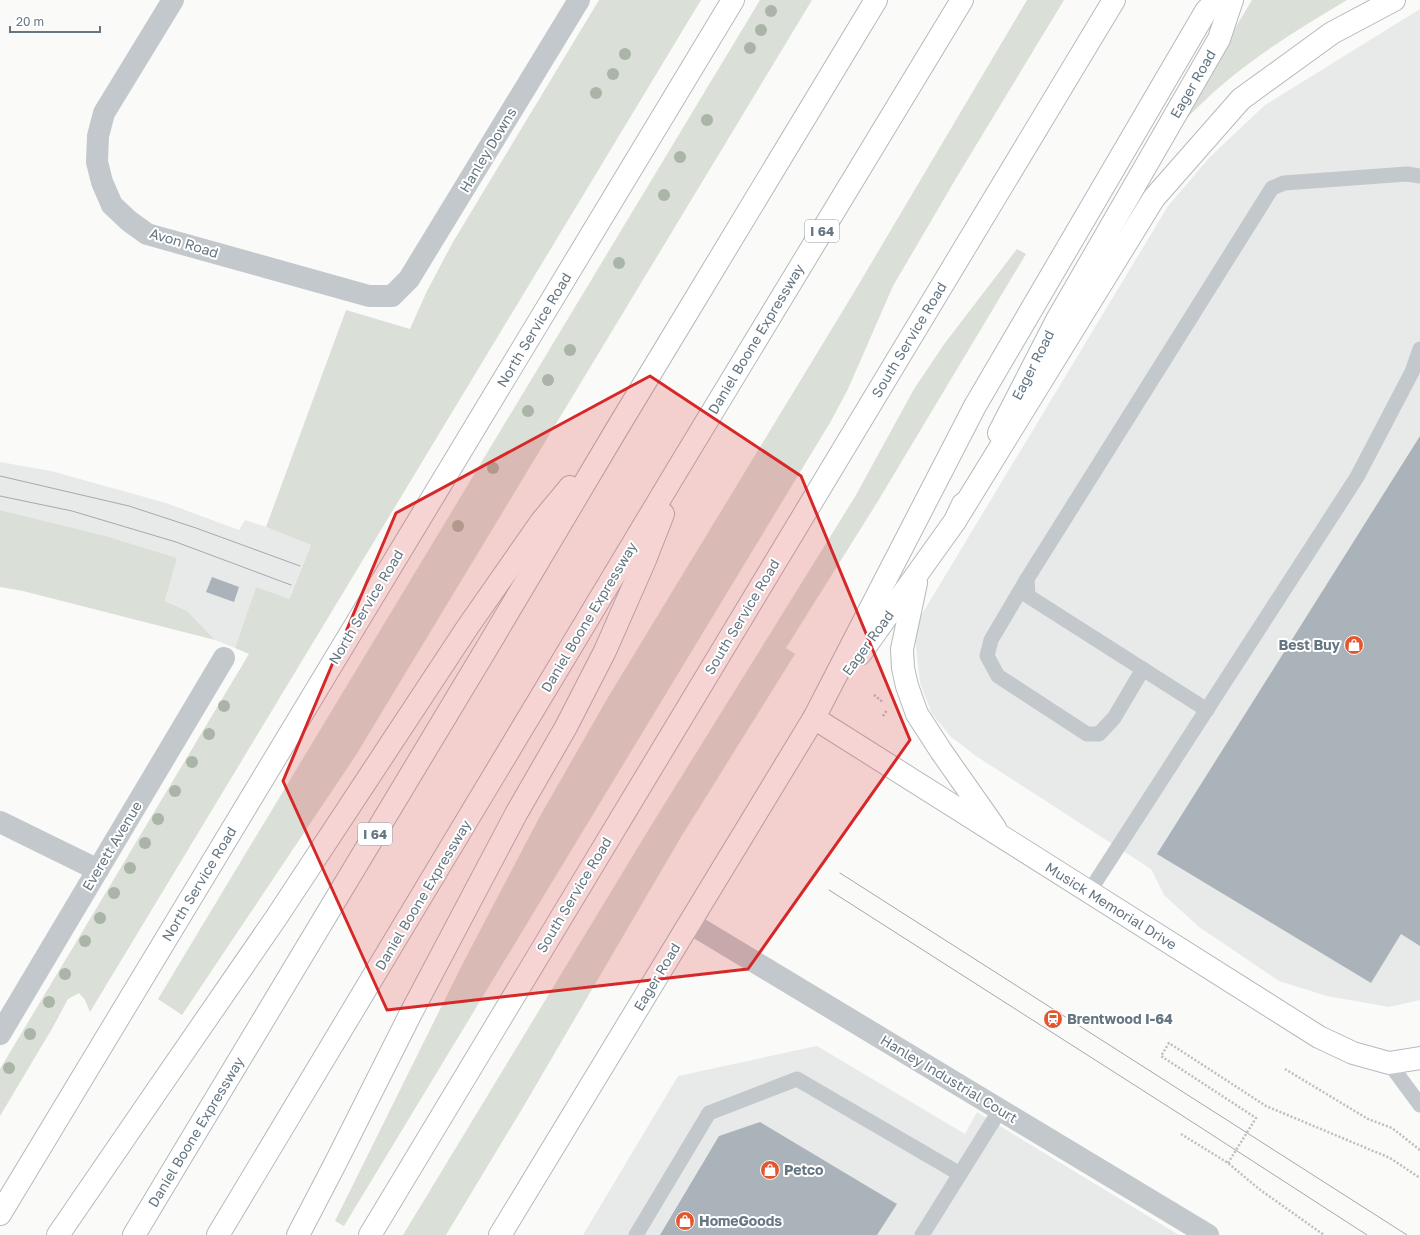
<svg xmlns="http://www.w3.org/2000/svg" width="1420" height="1235" font-family="'Golos Text',sans-serif">
<rect width="100%" height="100%" fill="#fafaf8"/>
<g fill="#e8e9e9">
<path d="M1420 9V1000L1389 1007 1327 996 1279 981 1199 927 1164 895 1151 869 976 756 951 737 932 714 920 683 916 647V624L1168 206 1210 157 1265 105Z"/>
<path d="M0 462 51 471 166 503 239 530 245 520 266 527 311 545 288 600 256 587 235 648 215 640 187 611 165 601 177 558 106 536 0 510Z"/>
<path d="M817 1046 965 1134 977 1112 1179 1235H583L678 1076Z"/>
</g>
<g fill="#dadfd7">
<path d="M599 0H701L90 1012 85 1000 79 993 68 999 53 1027 0 1116V1069L249 654 235 648 256 587 289 599 311 545 266 527 346 310 410 329 427 291 453 242Z"/>
<path d="M760 0H812L356 755 182 1015 158 999Z"/>
<path d="M1027 0H1064L958 175 893 286 848 389 831 421 344 1226 335 1221 463 963 539 818 607 699 853 294Z"/>
<path d="M1252 0H1347C1308 23 1269 47 1234 75 1211 93 1191 114 1171 134Z"/>
<path d="M1017 249 1026 254 878 501 786 648 795 654 681 837 525 1104 446 1235H403L649 829 856 495 914 389 945 343Z"/>
<path d="M0 510 106 536 177 558 165 601 187 611 215 640 23 591 0 587Z"/>
</g>
<g fill="#aab3b9">
<path d="M1420 436V946L1401 934 1371 983 1157 854Z"/>
<path d="M212 577 239 587 234 602 206 592Z"/>
<path d="M760 1122 897 1204 877 1235H660L719 1136Z"/>
</g>
<g fill="none" stroke-linecap="round" stroke-linejoin="round">
<g stroke="#b3babf" stroke-width="24">
<g id="secondary">
<path d="M999 433 1057 320 1219 39 1232 0"/>
<path d="M916 583 902 649 903 668 907 686 917 714 941 751 995 828"/>
<path d="M860 654 955 521 963 504"/>
<path d="M814 718 1319 1037 1353 1053 1389 1063 1420 1058"/>
<path d="M500 1235 814 718 975 406 1206 11 1217 0"/>
</g>
</g>
<g stroke="#b5babe" stroke-width="24">
<g id="primary">
<path d="M955 521 1154 198 1241 99 1332 33 1394 0"/>
<path d="M0 1214 733 0"/>
<path d="M370 1235 1114 0"/>
</g>
</g>
<g stroke="#b4b9bd" stroke-width="24">
<g id="highway">
<path d="M58 1235 154 1095 276 918 467 628 541 522 570 487"/>
<path d="M134 1235 485 651 615 432 876 0"/>
<path d="M218 1235 682 462 962 0"/>
<path d="M298 1235 335 1164 411 1013 516 814 566 727 605 651 645 560 663 514"/>
</g>
</g>
<g stroke="#bbbfc2" stroke-width="2.5" stroke-dasharray="2 2" stroke-linecap="butt">
<path d="M874 695 883 702"/>
<path d="M883 716 887 710"/>
<path d="M1285 1069 1368 1119 1392 1128 1420 1150"/>
<path d="M1181 1134 1228 1163 1259 1189 1324 1235"/>
<path d="M1228 1163 1256 1118 1161 1056 1169 1043 1266 1106 1390 1158 1420 1178"/>
</g>
<g stroke="#c3c8cc" stroke-width="15">
<path d="M1027 579 991 640 987 656 998 676 1087 734H1099L1114 718 1143 669"/>
<path d="M1207 710 1028 596 1027 579 1272 188 1284 183 1407 174 1420 176"/>
<path d="M1089 892 1357 477 1412 372 1420 349"/>
<path d="M1389 1063 1420 1105"/>
<path d="M636 1235 709 1113 797 1079 960 1174"/>
<path d="M922 1235 1000 1110"/>
</g>
<g stroke="#c3c8cc" stroke-width="22">
<path d="M173 0 104 113 98 136 97 162 102 182 112 205 129 221 147 234 369 296H392L409 279 579 0"/>
<path d="M0 822 98 870"/>
<path d="M690 923 1208 1235"/>
<path d="M0 1034 224 658"/>
</g>
<use href="#secondary" stroke="#fff" stroke-width="22"/>
<use href="#primary" stroke="#fff" stroke-width="22"/>
<use href="#highway" stroke="#fff" stroke-width="22"/>
<g stroke="#a2aab0" stroke-width="1">
<path d="M0 476 129 506 196 528 300 566"/>
<path d="M0 496 72 511 176 542 291 585"/>
<path d="M840 873 1407 1235"/>
<path d="M829 890 1186 1118 1367 1235"/>
</g>
</g>
<g fill="#aab4a7">
<circle cx="771" cy="11" r="6"/>
<circle cx="761" cy="30" r="6"/>
<circle cx="750" cy="48" r="6"/>
<circle cx="625" cy="54" r="6"/>
<circle cx="613" cy="74" r="6"/>
<circle cx="596" cy="93" r="6"/>
<circle cx="707" cy="120" r="6"/>
<circle cx="680" cy="157" r="6"/>
<circle cx="664" cy="195" r="6"/>
<circle cx="619" cy="263" r="6"/>
<circle cx="570" cy="350" r="6"/>
<circle cx="548" cy="380" r="6"/>
<circle cx="528" cy="411" r="6"/>
<circle cx="493" cy="468" r="6"/>
<circle cx="458" cy="526" r="6"/>
<circle cx="224" cy="706" r="6"/>
<circle cx="209" cy="734" r="6"/>
<circle cx="192" cy="762" r="6"/>
<circle cx="175" cy="791" r="6"/>
<circle cx="158" cy="819" r="6"/>
<circle cx="145" cy="843" r="6"/>
<circle cx="130" cy="868" r="6"/>
<circle cx="114" cy="893" r="6"/>
<circle cx="100" cy="918" r="6"/>
<circle cx="85" cy="941" r="6"/>
<circle cx="65" cy="974" r="6"/>
<circle cx="49" cy="1002" r="6"/>
<circle cx="30" cy="1034" r="6"/>
<circle cx="9" cy="1068" r="6"/>
</g>
<path fill="#d62828" fill-opacity="0.2" stroke="#d62828" stroke-width="3" stroke-linejoin="round" d="M650 376 801 476 910 740 748 969 387 1010 283 781 396 513Z"/>
<defs>
<g id="shop-disc" transform="scale(1)"><circle r="9.5" fill="#e4572e" stroke="#fff"/><path d="M-5-2.5h2.3a2.7 3.5 0 0 1 5.4 0H5L5.5 6h-11ZM-1.5-2.5h3a1.5 2.3 0 0 0-3 0Z" fill="#fff"/></g>
<g id="station-disc" transform="scale(1)"><circle r="9.5" fill="#e4572e" stroke="#fff"/><path d="M-3-6H3Q5-6 5-4V2Q5 4 3 4L4.5 6H3L1.5 4h-3L-3 6H-4.5L-3 4Q-5 4-5 2V-4Q-5-6-3-6ZM-3.5-4v3h7v-3ZM-3.5 1v1.5H-2V1ZM2 1v1.5H3.5V1Z" fill="#fff"/></g>
</defs>
<g fill-rule="evenodd">
<use href="#shop-disc" x="1354" y="645"/>
<use href="#station-disc" x="1053" y="1019"/>
<use href="#shop-disc" x="770" y="1170"/>
<use href="#shop-disc" x="685" y="1221"/>
</g>
<g text-anchor="middle" stroke-width="4" stroke-linejoin="round" paint-order="stroke">
<g fill="#fff" stroke="#939fa8" stroke-width="1">
<rect x="805" y="220" width="34" height="22" rx="3"/>
<rect x="358" y="823" width="34" height="22" rx="3"/>
</g>
<g font-size="13" font-weight="bold" fill="#657683">
<text x="822" y="236">I 64</text>
<text x="375" y="839">I 64</text>
</g>
<g font-size="14" fill="#657683" stroke="#fff">
<text transform="translate(1193 84) rotate(-60)" y="5">Eager Road</text>
<text transform="translate(488 150) rotate(-59)" y="5">Hanley Downs</text>
<text transform="translate(184 243) rotate(17)" y="5">Avon Road</text>
<text transform="translate(534 330) rotate(-59)" y="5">North Service Road</text>
<text transform="translate(756 339) rotate(-59)" y="5">Daniel Boone Expressway</text>
<text transform="translate(909 340) rotate(-59)" y="5">South Service Road</text>
<text transform="translate(1033 365) rotate(-63)" y="5">Eager Road</text>
<text transform="translate(366 607) rotate(-59)" y="5">North Service Road</text>
<text transform="translate(589 617) rotate(-59)" y="5">Daniel Boone Expressway</text>
<text transform="translate(742 617) rotate(-59)" y="5">South Service Road</text>
<text transform="translate(868 643) rotate(-54)" y="5">Eager Road</text>
<text transform="translate(112 846) rotate(-59)" y="5">Everett Avenue</text>
<text transform="translate(199 884) rotate(-59)" y="5">North Service Road</text>
<text transform="translate(423 895) rotate(-59)" y="5">Daniel Boone Expressway</text>
<text transform="translate(574 895) rotate(-59)" y="5">South Service Road</text>
<text transform="translate(1111 906) rotate(32)" y="5">Musick Memorial Drive</text>
<text transform="translate(657 977) rotate(-59)" y="5">Eager Road</text>
<text transform="translate(949 1079) rotate(31)" y="5">Hanley Industrial Court</text>
<text transform="translate(196 1132) rotate(-59)" y="5">Daniel Boone Expressway</text>
</g>
<g font-size="14" font-weight="bold" fill="#657683" stroke="#fff" text-anchor="start">
<text x="1340" y="650" text-anchor="end">Best Buy</text>
<text x="1067" y="1024">Brentwood I-64</text>
<text x="784" y="1175">Petco</text>
<text x="699" y="1226">HomeGoods</text>
</g>
</g>
<path d="M10 26v6h90v-6" fill="none" stroke="#657683" stroke-width="2"/>
<text x="16" y="26" font-size="12" fill="#657683" stroke="#ffffff" stroke-width="3" paint-order="stroke">20 m</text>
</svg>
